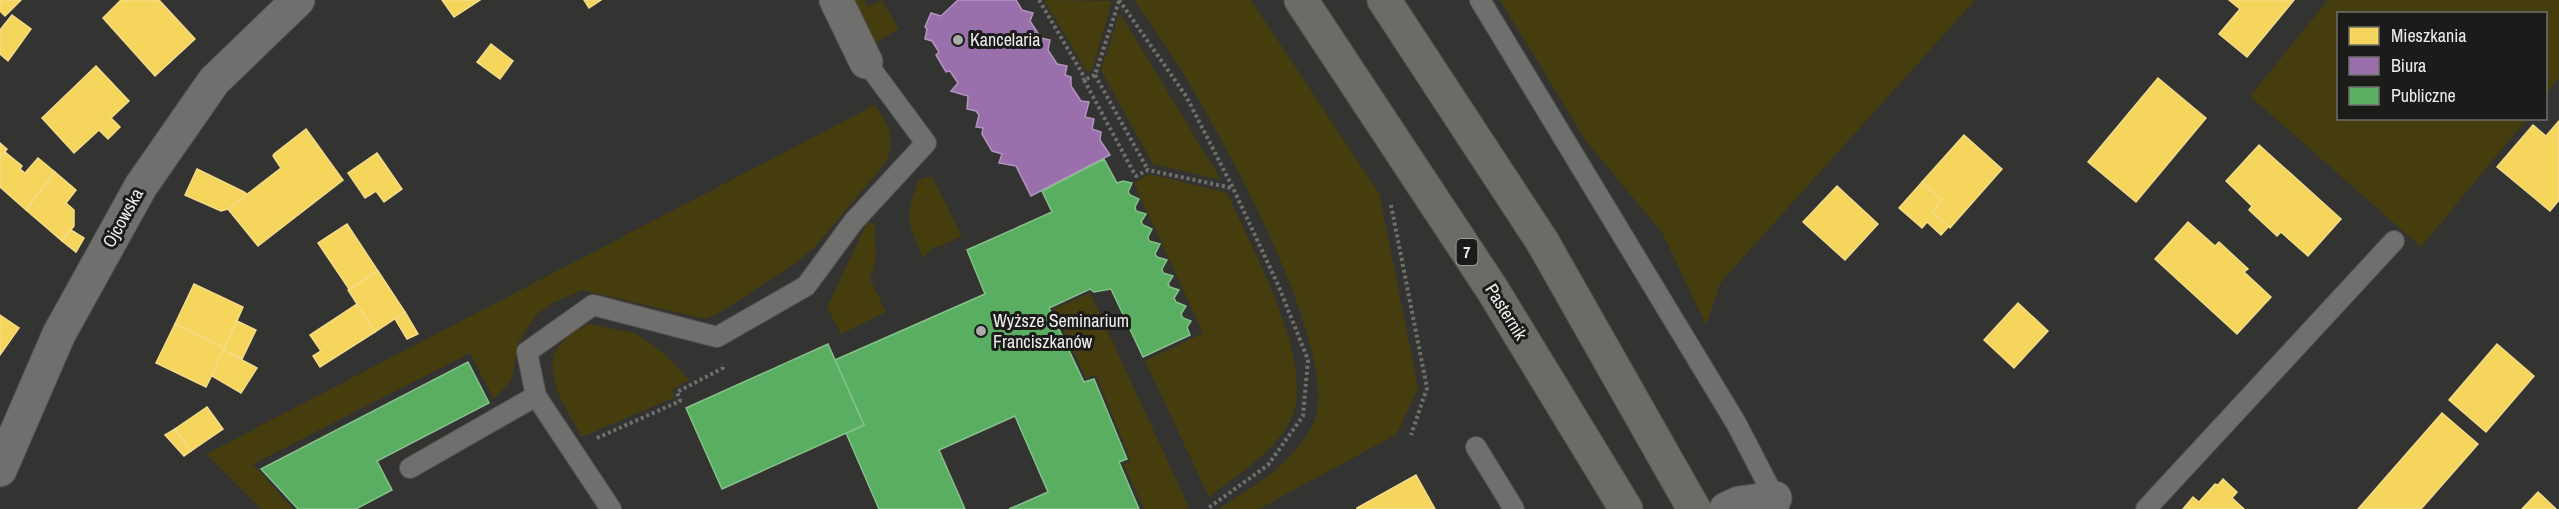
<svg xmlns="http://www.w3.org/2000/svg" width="2559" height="509" font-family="'Archivo Narrow',sans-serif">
<rect width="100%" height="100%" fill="#333332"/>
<g fill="#453d0e">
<path d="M850 0H865L867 7 882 0 899 29 873 44Z"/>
<path d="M1044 0 1112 1 1092 70 1087 72Z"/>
<path d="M1134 0H1251L1379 193 1418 388 1397 434 1259 509H1218C1254 487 1291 465 1312 426 1346 364 1231 154 1196 95 1177 62 1155 31 1134 0Z"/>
<path d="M1500 0H1975L1721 282 1706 325 1663 234 1586 141Z"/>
<path d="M2328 0H2559V78L2546 95V14H2338V118L2527 119 2421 247 2250 96Z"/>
<path d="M1120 13 1221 180 1153 164 1101 70Z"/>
<path d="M875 105C889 127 895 135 887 161L815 247 793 265 719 313 705 319 582 290 553 303 537 314 519 341 511 381 494 399 470 353 253 464 293 509H261L206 454Z"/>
<path d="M1149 174 1227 193C1251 246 1317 365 1291 419 1277 450 1235 477 1209 497L1145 361 1203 333 1134 183Z"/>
<path d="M926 177 933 178 962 236 931 250 923 257C907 224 905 214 919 180Z"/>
<path d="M868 221 874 224 876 258 870 279 886 312 841 334 827 307Z"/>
<path d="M1090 293 1189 507 1187 509H1144L1124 465 1131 461 1096 375 1086 378 1054 309Z"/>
<path d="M588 324 635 333 664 353 689 380 672 390 675 397 582 437C569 414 549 386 553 358 555 347 568 337 576 329L577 330Z"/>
</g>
<g fill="#f6d55c" stroke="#f3dc87" stroke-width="1.5">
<path d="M0 0H21L5 16 0 11Z"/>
<path d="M121 0H159L195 39 155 76 103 18Z"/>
<path d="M442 0H480L454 17Z"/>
<path d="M584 0H601L589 8Z"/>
<path d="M2229 0H2294L2247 57 2219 34 2240 9Z"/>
<path d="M12 15 31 29 8 61 0 54V30Z"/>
<path d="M491 44 513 61 500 79 477 62Z"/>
<path d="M96 66 129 101 111 118 120 127 108 139 99 130 74 153 42 118Z"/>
<path d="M2158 78 2206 118 2136 202 2088 162Z"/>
<path d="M2559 121V200L2550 211 2497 167 2533 125 2546 136Z"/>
<path d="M306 129 343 180 258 246 228 209 281 168 273 156 274 154Z"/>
<path d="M1964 135 2002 169 1950 228 1932 212 1942 200 1922 182Z"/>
<path d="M0 143 7 149 0 158Z"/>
<path d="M2259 145 2341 219 2308 256 2281 232 2277 236 2249 210 2252 206 2226 181Z"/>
<path d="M5 152 22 166 20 169 25 173 38 158 55 172 26 210 0 187V158Z"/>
<path d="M377 153 402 189 384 202 376 191 365 198 348 173Z"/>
<path d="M197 169 244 192 247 194 228 209 221 211 185 195Z"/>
<path d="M55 172 76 190 66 203 74 210V226L62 241 26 210Z"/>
<path d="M1922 182 1942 200 1932 212 1949 226 1941 235 1927 222 1922 228 1899 208Z"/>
<path d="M1837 186 1878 224 1845 260 1803 222Z"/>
<path d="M2188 222 2215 246 2219 242 2248 269 2244 272 2271 297 2237 334 2155 259Z"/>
<path d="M347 224 378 271 349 289 318 243Z"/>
<path d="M71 230 84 238 76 252 62 241Z"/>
<path d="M378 271 405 312 375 332 348 290Z"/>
<path d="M194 284 243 307 225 348 175 324Z"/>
<path d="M2018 303 2048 331 2014 368 1984 340Z"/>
<path d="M357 304 375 332 320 367 313 356 321 351 310 335Z"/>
<path d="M405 312 418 334 407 339 395 319Z"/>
<path d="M0 315 19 328 0 355Z"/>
<path d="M237 321 256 330 242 359 223 350Z"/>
<path d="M175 324 225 348 206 387 156 363Z"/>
<path d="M2497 344 2534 376 2486 432 2449 400Z"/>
<path d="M223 350 257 368 241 393 212 376Z"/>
<path d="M207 407 223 429 191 451 175 429Z"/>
<path d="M2442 413 2478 444 2421 509H2358Z"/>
<path d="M175 429 191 451 184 456 165 435Z"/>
<path d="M1416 475 1435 509H1357V508Z"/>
<path d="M2223 479 2237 492 2232 498 2244 509H2183L2193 497 2199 502 2215 484 2218 485Z"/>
<path d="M2538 492 2556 509H2522Z"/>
</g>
<path fill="#9970ab" stroke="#b295be" stroke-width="1.5" d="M1016 0 1022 10 1033 13 1030 21 1041 38 1050 40 1048 50 1057 64 1067 66 1065 75 1071 77V86L1081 101 1089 102 1085 117 1094 119 1092 129 1101 132 1100 140 1110 155 1031 196 1016 166 999 163 1002 154 992 151 982 134 983 128 976 127 979 115 976 111 967 109 968 96 951 91 958 83 950 71 946 72 936 55 939 52 932 41 925 39 927 29 925 27 931 13 941 16 958 0Z"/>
<g fill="#5aae61" stroke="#86c18a" stroke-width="1.5">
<path d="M1104 159 1117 183 1123 181 1132 183 1128 192 1130 195 1139 199 1135 207 1136 211 1146 214 1141 222 1143 225 1152 229 1148 237 1149 241 1160 244 1155 254 1157 257 1167 260 1162 269 1163 273 1173 276 1168 284 1170 287 1179 290 1174 298 1176 302 1186 306 1181 314 1183 318 1191 321 1187 327 1190 335 1143 357 1111 289 1094 292 1090 289 1049 308 1084 382 1094 379 1127 459 1119 462 1139 509H1009L1048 492 1015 416 939 450 965 509H879L846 433 864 425 835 360 985 294 967 250 1052 212 1042 191Z"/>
<path d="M828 344 864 425 722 489 686 408Z"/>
<path d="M468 362 489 403 377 461 392 490 356 509H298L261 469Z"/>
</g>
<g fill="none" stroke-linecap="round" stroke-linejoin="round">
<g stroke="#525251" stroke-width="22">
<g id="service">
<path d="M1480 0 1736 423 1779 506"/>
<path d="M536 396 611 509"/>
<path d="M1476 447 1514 509"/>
<path d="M410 468 536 396 527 352 593 305 717 337 806 286 854 221 926 143 866 62"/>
<path d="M2146 509 2394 241"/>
</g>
</g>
<g stroke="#525251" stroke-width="35">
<g id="minor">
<path d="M836 0 866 62"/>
<path d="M1726 509 1739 503 1775 498"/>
</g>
</g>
<g stroke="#525251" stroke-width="35">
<path id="tertiary" d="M0 470 59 334 141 186 214 81 298 0"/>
</g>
<g stroke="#525251" stroke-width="35">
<g id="primary">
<path d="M1301 0 1492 289 1626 509"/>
<path d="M1384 0 1542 241 1694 509"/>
</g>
</g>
<g stroke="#6f6f6e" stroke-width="4" stroke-dasharray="3 3" stroke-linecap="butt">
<path d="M1039 0 1082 73 1084 80"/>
<path d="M1119 0 1186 96 1233 188 1279 287 1308 360 1303 416 1268 465 1207 509"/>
<path d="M1119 1 1095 75 1084 80 1133 171 1136 176 1148 170 1232 188"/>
<path d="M1095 75 1148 170"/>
<path d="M1391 205 1427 388 1411 435"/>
<path d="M597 438 680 401 677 392 723 368 722 364"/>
</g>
<use href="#service" stroke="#6f6f6e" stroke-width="20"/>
<use href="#minor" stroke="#6f6f6e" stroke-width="33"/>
<use href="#tertiary" stroke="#6f6f6e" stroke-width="33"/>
<use href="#primary" stroke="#6d6b65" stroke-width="33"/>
</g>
<g fill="#acabaa" stroke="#1b1b1a" stroke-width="2">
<circle cx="958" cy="40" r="6"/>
<circle cx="981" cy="331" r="6"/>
</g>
<g text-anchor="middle" stroke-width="6" stroke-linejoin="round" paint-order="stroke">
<rect fill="#1b1b1a" stroke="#aeadac" stroke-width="1.5" x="1456.5" y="239" width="21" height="26" rx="4.5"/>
<g font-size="16" font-weight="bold" fill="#edeceb">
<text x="1467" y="258">7</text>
</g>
<g font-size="18" fill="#edeceb" stroke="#1b1b1a" text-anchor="start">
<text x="970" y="46">Kancelaria</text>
<text x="993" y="327">Wyższe Seminarium<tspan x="993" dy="21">Franciszkanów</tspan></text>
</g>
<g font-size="18" fill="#edeceb" stroke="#1b1b1a">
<text transform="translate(123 218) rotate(-61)" y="6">Ojcowska</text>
<text transform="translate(1506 312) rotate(58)" y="6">Pasternik</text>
</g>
</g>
<rect x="2337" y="12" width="210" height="108" fill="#1b1b1a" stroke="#6f6f6e" stroke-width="1.5"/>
<rect x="2349" y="27" width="30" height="18" fill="#f6d55c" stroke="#6f6f6e" stroke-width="1.5"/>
<text x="2391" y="42" font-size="18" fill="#edeceb">Mieszkania</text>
<rect x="2349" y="57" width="30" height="18" fill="#9970ab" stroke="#6f6f6e" stroke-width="1.5"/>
<text x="2391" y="72" font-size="18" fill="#edeceb">Biura</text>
<rect x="2349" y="87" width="30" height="18" fill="#5aae61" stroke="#6f6f6e" stroke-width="1.5"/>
<text x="2391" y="102" font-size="18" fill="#edeceb">Publiczne</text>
</svg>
